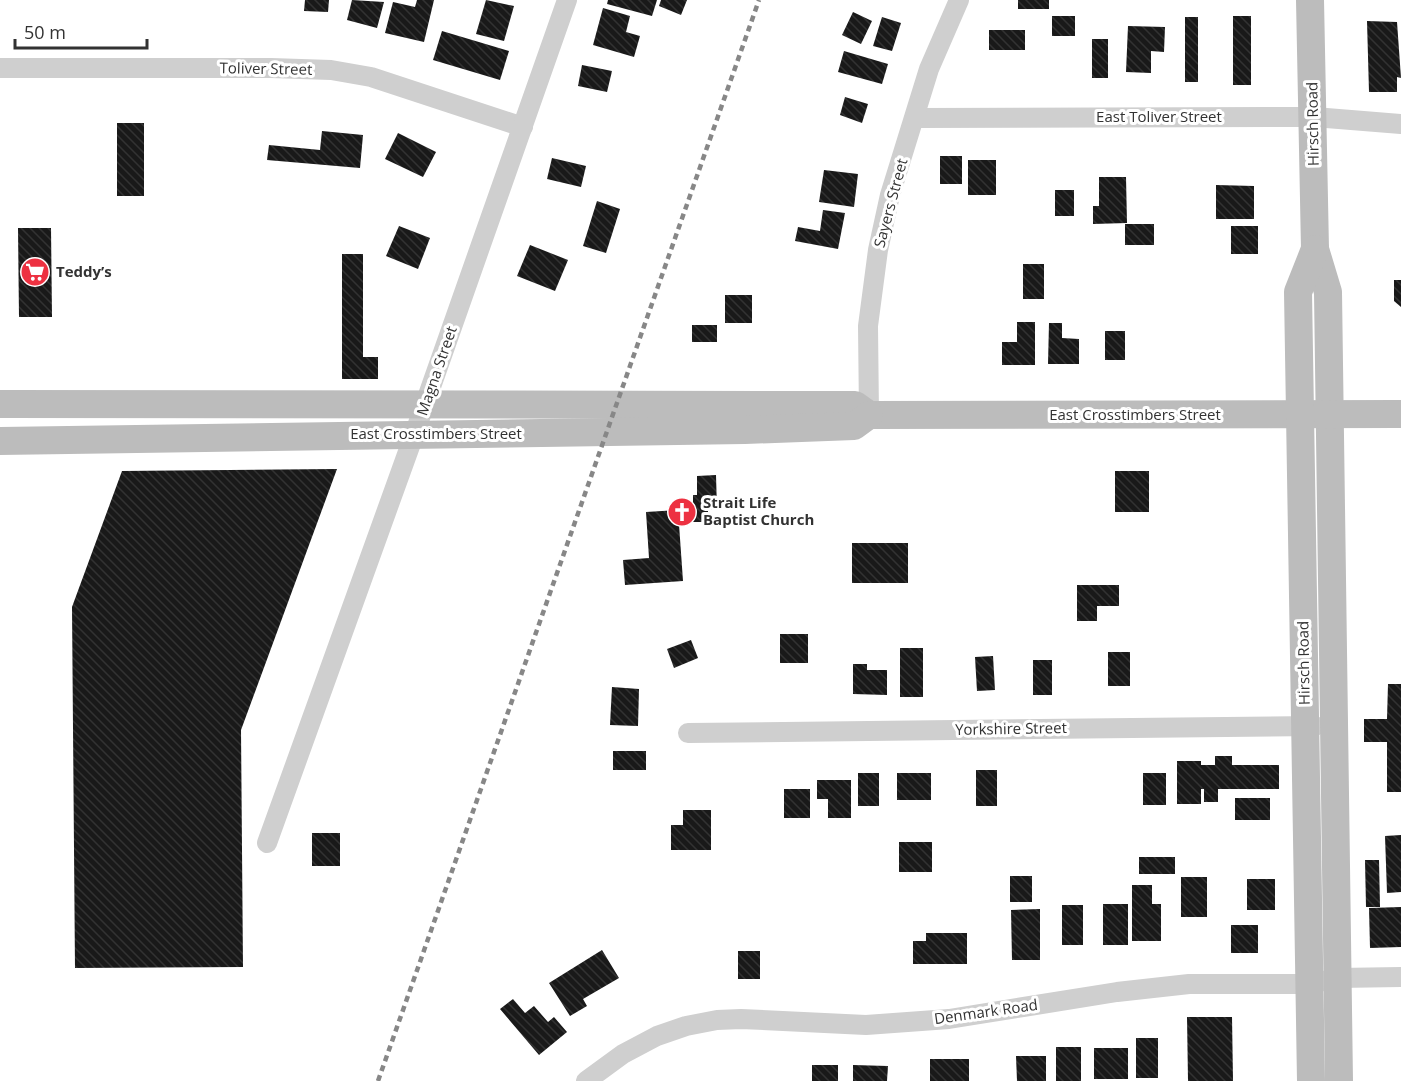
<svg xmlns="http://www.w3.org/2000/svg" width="1401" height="1081" font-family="'Open Sans',sans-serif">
<defs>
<pattern id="building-back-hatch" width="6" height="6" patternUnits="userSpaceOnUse" patternTransform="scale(1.5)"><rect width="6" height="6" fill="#191919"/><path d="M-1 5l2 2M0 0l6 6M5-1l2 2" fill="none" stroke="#323232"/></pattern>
</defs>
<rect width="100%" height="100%" fill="#fff"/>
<g fill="url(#building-back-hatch)">
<path d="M305 0H329L328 12 304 11Z"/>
<path d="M352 0 384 2 377 28 347 20Z"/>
<path d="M417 0H434L424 42 385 33 393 2 415 7Z"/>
<path d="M486 0 514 6 504 41 476 34Z"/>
<path d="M608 0H657L652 16 607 4Z"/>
<path d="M661 0H687L681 15 659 6Z"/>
<rect x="1018" y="0" width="31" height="9"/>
<path d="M603 8 630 16 626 32 640 36 634 57 593 45Z"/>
<path d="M853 12 872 21 861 44 842 35Z"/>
<rect x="1052" y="16" width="23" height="20"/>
<rect x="1233" y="16" width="18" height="69"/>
<path d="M882 17 901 23 892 51 873 46Z"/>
<rect x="1185" y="17" width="13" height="65"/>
<path d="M1367 21 1397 22 1401 78 1397 77V92H1369Z"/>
<path d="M1128 26 1165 27 1164 52 1151 51V73L1126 72Z"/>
<rect x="989" y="30" width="36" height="20"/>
<path d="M442 31 509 51 500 80 433 60Z"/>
<rect x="1092" y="39" width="16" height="39"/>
<path d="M844 51 888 64 882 84 838 72Z"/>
<path d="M582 65 612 71 607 92 578 86Z"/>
<path d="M845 97 868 104 862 123 840 115Z"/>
<rect x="117" y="123" width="27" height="73"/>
<path d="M322 131 363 135 360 168 267 160 269 145 320 150Z"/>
<path d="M398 133 436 152 423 177 385 159Z"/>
<rect x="940" y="156" width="22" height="28"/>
<path d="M552 158 586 166 581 187 547 179Z"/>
<rect x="968" y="160" width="28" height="35"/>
<path d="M824 170 858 174 854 207 819 202Z"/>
<path d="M1099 177H1126L1127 223 1093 224V206H1099Z"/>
<path d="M1216 185 1254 186V219H1216Z"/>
<rect x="1055" y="190" width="19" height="26"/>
<path d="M597 201 620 209 606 253 583 246Z"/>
<path d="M823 210 845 213 838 249 795 241 798 227 820 231Z"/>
<rect x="1125" y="224" width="29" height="21"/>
<path d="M399 226 430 238 418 269 386 256Z"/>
<rect x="1231" y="226" width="27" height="28"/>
<path d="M18 228H51L52 317H19Z"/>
<path d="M530 245 568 260 555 291 517 276Z"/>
<path d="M342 254H363V357H378V379H342Z"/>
<rect x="1023" y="264" width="21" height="35"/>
<path d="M1394 280H1401V307L1394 301Z"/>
<rect x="725" y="295" width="27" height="28"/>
<path d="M1017 322H1035V365H1002V342H1017Z"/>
<path d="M1049 323H1062V338L1079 339V364H1048Z"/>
<rect x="692" y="325" width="25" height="17"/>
<rect x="1105" y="331" width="20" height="29"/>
<path d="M337 469 241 730 243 967 75 968 72 607 122 471Z"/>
<rect x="1115" y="471" width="34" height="41"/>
<path d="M716 475 717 509 708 510V522H693V495H697V476Z"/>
<path d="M678 510 683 581 625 585 623 560 649 558 646 512Z"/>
<rect x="852" y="543" width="56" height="40"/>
<path d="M1077 585H1119V606H1097V621H1077Z"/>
<rect x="780" y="634" width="28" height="29"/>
<path d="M691 640 698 658 674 668 667 649Z"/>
<rect x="900" y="648" width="23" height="49"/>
<rect x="1108" y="652" width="22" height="34"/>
<path d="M993 656 995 690 977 691 975 657Z"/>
<rect x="1033" y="660" width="19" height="35"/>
<path d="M853 664H867V670H887V695L853 694Z"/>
<path d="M1388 684H1401V792H1387V742H1364V719H1387Z"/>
<path d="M612 687 639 689 638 726 610 725Z"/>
<rect x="613" y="751" width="33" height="19"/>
<path d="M1215 756H1232V765H1279V789H1218V802H1204V789H1201V804H1177V761H1201V765H1215Z"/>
<rect x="976" y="770" width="21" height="36"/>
<rect x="858" y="773" width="21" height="33"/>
<rect x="897" y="773" width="34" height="27"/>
<rect x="1143" y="773" width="23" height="32"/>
<path d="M817 780H851V818H828V799H817Z"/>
<rect x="784" y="789" width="26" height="29"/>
<rect x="1235" y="798" width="35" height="22"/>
<path d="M683 810H711V850H671V825H683Z"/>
<rect x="312" y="833" width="28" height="33"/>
<path d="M1401 835V892L1387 893 1385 836Z"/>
<rect x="899" y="842" width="33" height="30"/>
<rect x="1139" y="857" width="36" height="17"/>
<path d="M1365 860H1379L1380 907H1366Z"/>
<rect x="1010" y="876" width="22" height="26"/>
<rect x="1181" y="877" width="26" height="40"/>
<rect x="1247" y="879" width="28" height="31"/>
<path d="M1132 885H1152V904H1161V941H1132Z"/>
<rect x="1103" y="904" width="25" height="41"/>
<rect x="1062" y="905" width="21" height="40"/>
<path d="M1401 907V947L1370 948 1369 908Z"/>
<path d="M1040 909V960H1012L1011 910Z"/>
<rect x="1231" y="925" width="27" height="28"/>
<path d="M926 933H967V964H913V941H926Z"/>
<path d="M602 950 619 978 583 999 587 1006 570 1016 549 983Z"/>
<rect x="738" y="951" width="22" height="28"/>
<path d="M513 999 525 1013 534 1006 548 1022 554 1017 567 1032 539 1055 500 1009Z"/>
<path d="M1187 1017H1232L1233 1081H1188Z"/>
<rect x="1136" y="1038" width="22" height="40"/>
<rect x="1056" y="1047" width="25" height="34"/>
<rect x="1094" y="1048" width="34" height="31"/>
<path d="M1016 1056H1046V1081H1017Z"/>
<rect x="930" y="1059" width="39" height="22"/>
<rect x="812" y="1065" width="26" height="16"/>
<path d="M853 1065 888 1066 887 1081H853Z"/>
</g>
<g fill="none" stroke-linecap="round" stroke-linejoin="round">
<g stroke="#cfcfcf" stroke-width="20">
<path d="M0 68H271L331 70 371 77 523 127"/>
<path d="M916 118 1314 117 1401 124"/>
<path d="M869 415 868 326 878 250 890 195 929 69 959 0"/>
<path d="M688 733 1315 726"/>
<path d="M267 843 414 435 567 0"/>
<path d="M586 1081 623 1054 657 1036 686 1026 717 1020 741 1019 866 1025 949 1019 1117 992 1189 984H1309L1338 978 1401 977"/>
</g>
<g stroke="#bcbcbc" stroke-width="28">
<path d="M1310 0 1315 249 1328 292 1339 1081"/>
<path d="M0 404 855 405 869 415 1401 414"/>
<path d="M0 441 745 430 854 426 869 415"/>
<path d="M1311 1081 1298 292 1315 249"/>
</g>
<path stroke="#878787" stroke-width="4.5" stroke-dasharray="6 4.5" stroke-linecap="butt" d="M378 1081 759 0"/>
</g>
<defs>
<g id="supermarket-disc" transform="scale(1.5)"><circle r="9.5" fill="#ed3141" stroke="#fff"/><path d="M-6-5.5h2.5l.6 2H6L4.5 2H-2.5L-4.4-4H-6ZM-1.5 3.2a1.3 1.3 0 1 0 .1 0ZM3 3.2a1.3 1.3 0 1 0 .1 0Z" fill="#fff"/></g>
<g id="church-disc" transform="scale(1.5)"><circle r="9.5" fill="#ed3141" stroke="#fff"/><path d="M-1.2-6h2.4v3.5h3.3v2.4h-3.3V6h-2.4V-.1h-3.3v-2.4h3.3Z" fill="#fff"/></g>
</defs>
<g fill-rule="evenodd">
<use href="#supermarket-disc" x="35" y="272"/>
<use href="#church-disc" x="682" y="512"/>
</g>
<g text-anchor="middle" stroke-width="6" stroke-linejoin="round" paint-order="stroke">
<g font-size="15" fill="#323232" stroke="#fff">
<text transform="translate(266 69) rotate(1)" y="5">Toliver Street</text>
<text x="1159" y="122">East Toliver Street</text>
<text transform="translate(1313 124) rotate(-91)" y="5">Hirsch Road</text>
<text transform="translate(891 203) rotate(-75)" y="5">Sayers Street</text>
<text transform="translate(437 371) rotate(-71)" y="5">Magna Street</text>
<text x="1135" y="420">East Crosstimbers Street</text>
<text x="436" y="439">East Crosstimbers Street</text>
<text transform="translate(1304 663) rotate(-91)" y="5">Hirsch Road</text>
<text transform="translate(1011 729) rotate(-1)" y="5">Yorkshire Street</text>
<text transform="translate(986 1012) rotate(-8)" y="5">Denmark Road</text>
</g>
<g font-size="15" font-weight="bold" fill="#323232" stroke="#fff" text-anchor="start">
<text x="56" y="277">Teddy’s</text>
<text x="703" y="508">Strait Life<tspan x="703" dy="17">Baptist Church</tspan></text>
</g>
</g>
<path d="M15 39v9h132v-9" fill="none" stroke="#323232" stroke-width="3"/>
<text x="24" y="39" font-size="18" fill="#323232" stroke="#ffffff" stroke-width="4.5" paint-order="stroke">50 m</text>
</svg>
